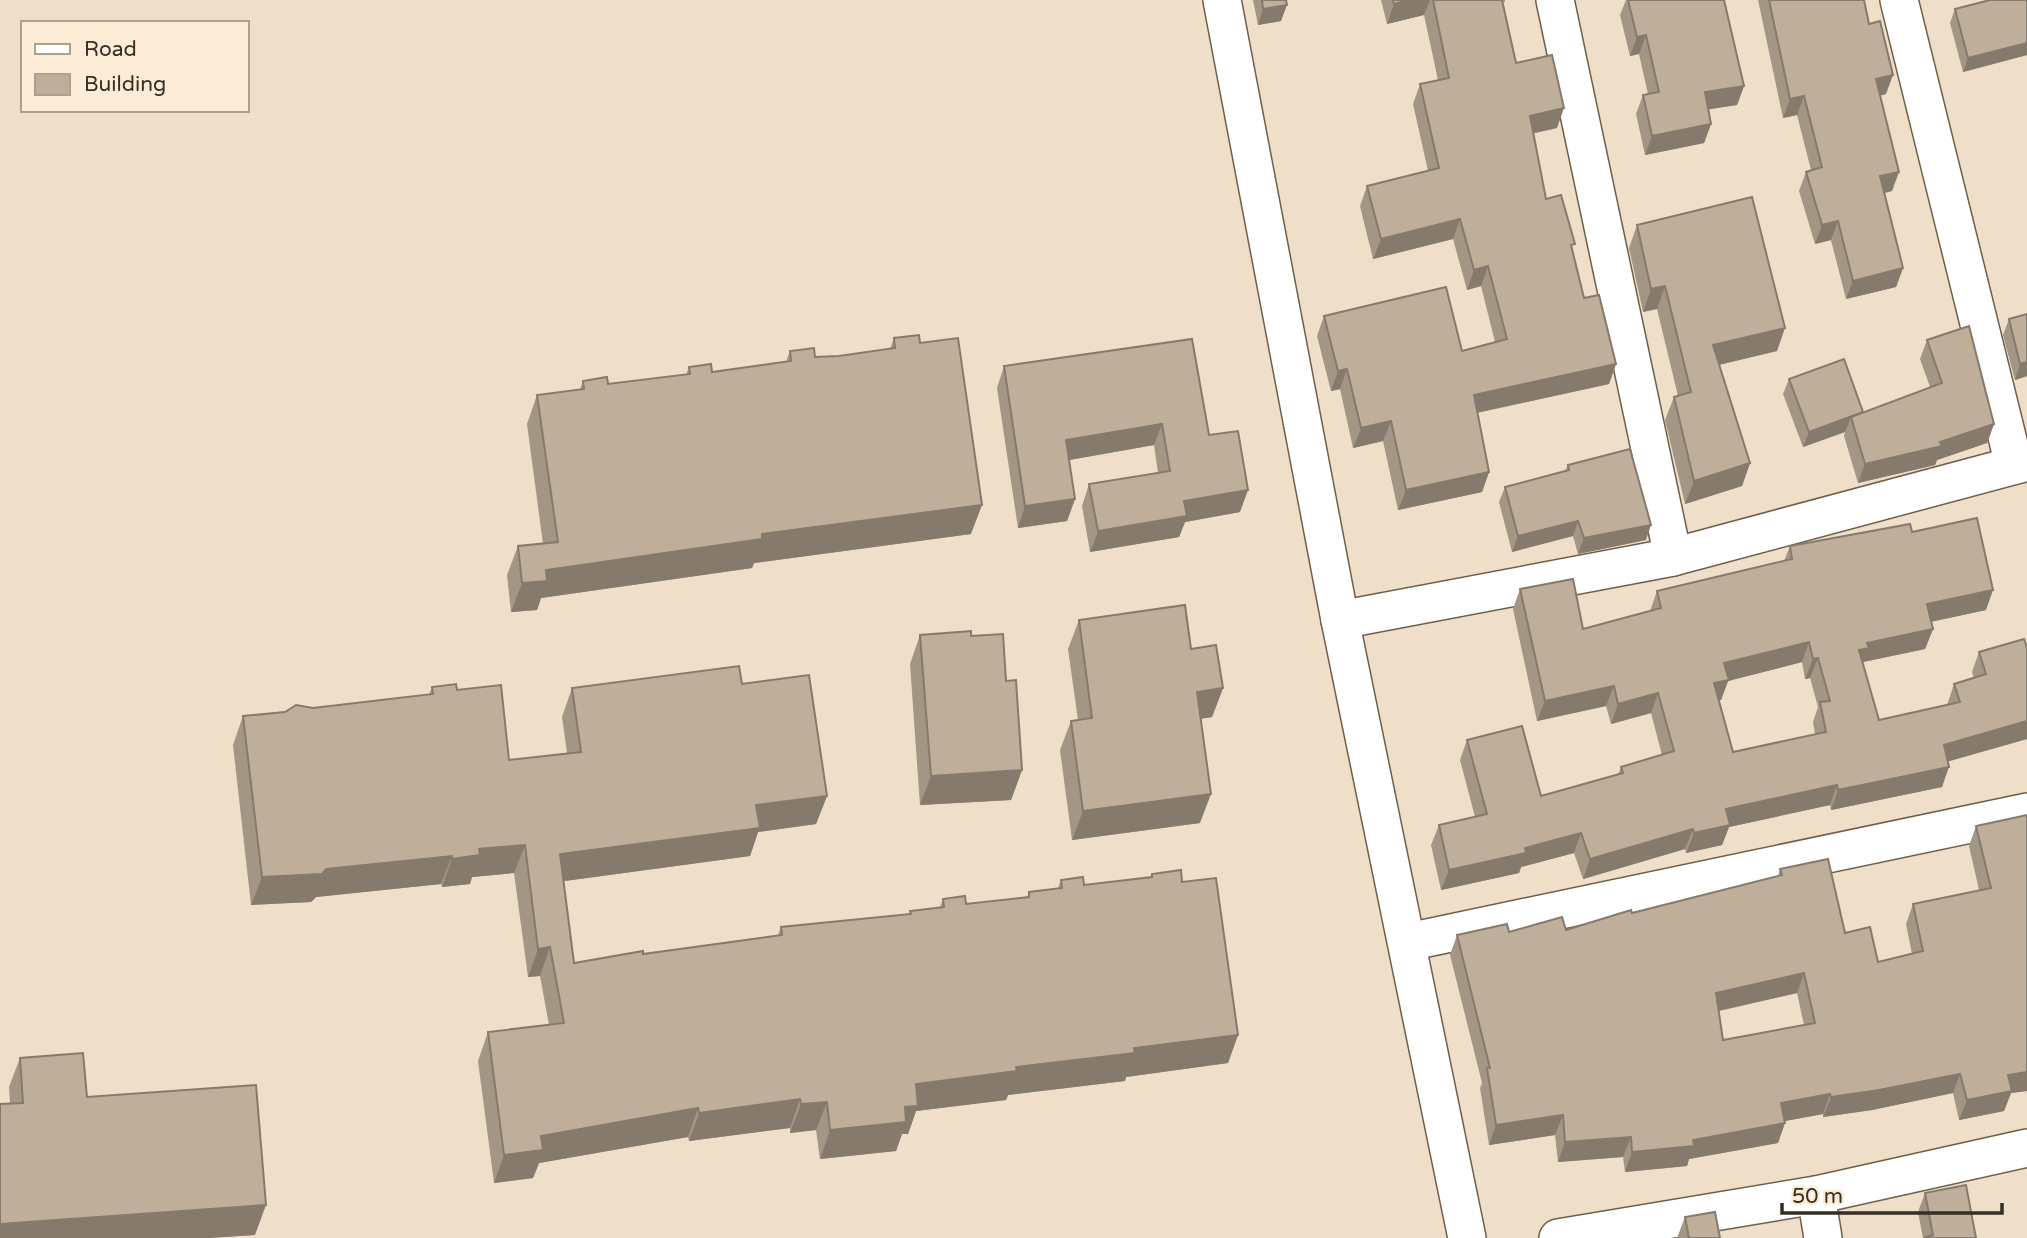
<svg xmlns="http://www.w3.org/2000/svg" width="2027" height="1238" font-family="'Varela Round',sans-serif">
<rect width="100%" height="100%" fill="#efdfc8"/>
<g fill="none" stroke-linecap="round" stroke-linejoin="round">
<g stroke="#6d5f4b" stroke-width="40">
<g id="minor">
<path d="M1222 0 1340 620 1467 1238"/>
<path d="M1555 0 1673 557"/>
<path d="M1899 0 2014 465"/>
<path d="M1340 620 1673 557 2027 462"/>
<path d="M1408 942 2027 812"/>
<path d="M1816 1195 1823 1238"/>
<path d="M1558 1238 1816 1195 2027 1148"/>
</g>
</g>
<use href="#minor" stroke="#fff" stroke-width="37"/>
</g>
<g fill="#a49684" fill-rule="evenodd">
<path d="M1253 0H1286L1281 21 1258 25Z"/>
<path d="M1381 0H1505V2H1502L1516 63 1557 128 1533 133 1546 199 1573 251 1584 298 1616 364 1609 384 1477 413 1489 472 1482 492 1398 510 1383 441 1353 448 1340 389 1331 391 1317 336 1324 316 1462 351 1495 342 1481 286 1467 290 1453 239 1373 259 1360 206 1367 186 1428 171 1413 104 1420 84 1438 80 1424 15 1387 24Z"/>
<path d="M1626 0H1724L1744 86 1737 105 1708 109 1711 124 1704 143 1645 155 1636 114 1643 95 1648 94 1639 54 1630 56 1620 15Z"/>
<path d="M1758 0H1864L1886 94 1880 96 1892 191 1885 193 1903 268 1896 287 1846 299 1831 240 1815 244 1799 191 1806 172 1811 170 1797 115 1783 118Z"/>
<path d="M2027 0V55L1963 72 1950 23 1955 9Z"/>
<path d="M1637 225 1777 351 1719 365 1750 463 1742 486 1685 504 1665 420 1674 397 1678 396 1657 309 1643 312 1629 248Z"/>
<path d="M2027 314V376L2015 380 2003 335 2009 319Z"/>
<path d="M894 338 920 343 971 534 754 563 752 568 541 598 537 610 511 612 507 575 518 546 543 544 527 424 537 395 580 389 583 381 608 384 686 375 689 367 712 372 786 362 790 351 815 357 839 356 890 349Z"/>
<path d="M1927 340 1994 424 1987 443 1937 460 1935 465 1858 483 1844 436 1845 432 1803 447 1783 394 1789 379 1863 412 1930 387 1920 359Z"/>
<path d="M1004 366 1209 435 1240 512 1185 522 1179 537 1090 552 1082 506 1089 484 1158 473 1154 445 1069 460 1075 499 1067 521 1018 528 997 388Z"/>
<path d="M1568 465 1646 540 1578 554 1573 536 1512 552 1499 502 1505 487 1565 471Z"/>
<path d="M1912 532 1986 610 1931 622 1933 629 1925 649 1863 662V664L1879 720 1947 705 1954 684 1974 678 1972 672 1979 652 2027 648V739L1948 761 1942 787 1831 810 1830 805 1729 827 1722 845 1686 853 1685 849 1583 879 1574 853 1521 867 1519 873 1441 890 1431 845 1439 825 1475 817 1460 760 1467 740 1541 796 1618 775 1621 767 1662 755 1651 713 1611 724 1606 706 1537 721 1513 609 1520 589 1583 629 1650 611 1657 591 1784 561 1790 546ZM1802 662 1805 679 1810 678 1818 707 1813 722 1815 734 1733 752 1719 700H1721L1728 681Z"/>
<path d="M1079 620 1191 649 1223 688 1212 717 1200 719V823L1072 840 1060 750 1071 721 1078 720 1068 649Z"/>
<path d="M920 635 971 636 1006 681 1022 770 1011 800 920 805 910 664Z"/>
<path d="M742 684 827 796 816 824 758 832 750 856 564 881 574 963 778 935 781 927 909 914 910 911 940 907 943 899 966 904 1027 897 1029 892 1058 888 1061 880 1084 885 1150 877 1152 874 1182 882 1238 1035 1228 1063 1126 1077 1125 1081 1008 1095 1006 1100 916 1111 908 1134H902L896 1151 820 1159 816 1130 790 1133V1128L689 1141 688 1137 539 1163 533 1178 494 1183 478 1061 488 1032 549 1025 540 976 528 977 514 873 472 877 470 884 442 887 441 884 316 897 311 902 251 905 233 745 243 716 429 695 432 687 457 690 509 760 567 753 562 717 572 688Z"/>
<path d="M2027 815V1091L2011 1093 2004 1111 1959 1120 1953 1093 1872 1110 1823 1117V1114L1785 1121 1778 1143 1689 1159 1687 1166 1625 1172 1623 1157 1558 1162 1555 1135 1489 1145 1480 1088 1482 1083 1450 955 1457 935 1566 930 1778 876 1780 869 1845 933 1878 962 1912 954 1906 924 1913 904 1979 890 1969 846 1976 826ZM1797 993 1804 1025 1723 1040 1719 1011Z"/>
<path d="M20 1058 87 1097 255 1235 208 1238H0L10 1103 9 1087Z"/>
<path d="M1925 1193 1976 1238H1923L1918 1212Z"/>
<path d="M1685 1217 1720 1238H1677Z"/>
</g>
<g fill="#867a6c">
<path d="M1409 0H1430L1424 15 1387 24 1394 4Z"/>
<path d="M1287 5 1281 21 1258 25 1263 9Z"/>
<path d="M1646 35 1639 54 1630 56 1637 37Z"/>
<path d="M2027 43V55L1963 72 1968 58Z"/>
<path d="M1893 75 1886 94 1869 98 1876 79Z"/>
<path d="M1744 86 1737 105 1698 111 1705 92Z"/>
<path d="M1804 96 1797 115 1783 118 1790 99Z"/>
<path d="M1564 108 1557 128 1522 136 1530 116Z"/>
<path d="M1711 124 1704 143 1645 155 1652 136Z"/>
<path d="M1899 172 1892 191 1874 195 1880 176Z"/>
<path d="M1460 219 1453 239 1373 259 1381 239Z"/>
<path d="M1838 221 1831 240 1815 244 1822 225Z"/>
<path d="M1488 266 1481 286 1467 290 1474 270Z"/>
<path d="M1903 268 1896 287 1846 299 1853 281Z"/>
<path d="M1665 286 1657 309 1643 312 1651 289Z"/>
<path d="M1785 328 1777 351 1705 368 1713 345Z"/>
<path d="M2027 362V376L2015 380 2020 364Z"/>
<path d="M1616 364 1609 384 1466 415 1474 395Z"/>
<path d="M1347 369 1340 389 1331 391 1338 371Z"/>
<path d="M1863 412 1851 417 1845 432 1803 447 1809 432Z"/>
<path d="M1391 421 1383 441 1353 448 1361 428Z"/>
<path d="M1162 424 1154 445 1058 462 1066 440Z"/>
<path d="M1994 424 1987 443 1937 460 1935 465 1858 483 1865 464 1940 442Z"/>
<path d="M1750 463 1742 486 1685 504 1694 481Z"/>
<path d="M1489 472 1482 492 1398 510 1406 490Z"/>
<path d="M1248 490 1240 512 1185 522 1179 537 1090 552 1098 531 1184 501Z"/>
<path d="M1075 499 1067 521 1018 528 1025 506Z"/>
<path d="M982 505 971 534 754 563 752 568 541 598 537 610 511 612 522 583 546 570 762 534Z"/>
<path d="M1578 521 1573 536 1512 552 1518 536Z"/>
<path d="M1651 525 1646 540 1578 554 1584 538Z"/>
<path d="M1993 590 1986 610 1920 624 1927 604Z"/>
<path d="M1933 629 1925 649 1863 662 1861 668 1859 650 1867 643Z"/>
<path d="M1809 642 1802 662 1728 681 1721 700 1707 703 1714 683 1724 663Z"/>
<path d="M1818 658 1810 678 1805 679 1813 659Z"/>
<path d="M1614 686 1606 706 1537 721 1545 701Z"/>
<path d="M1223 688 1212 717 1186 721 1197 692Z"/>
<path d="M1658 693 1651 713 1611 724 1618 704Z"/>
<path d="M2027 721V739L1936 765 1944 745Z"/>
<path d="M1949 767 1942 787 1831 810 1838 790Z"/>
<path d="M1022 770 1011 800 920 805 931 776Z"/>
<path d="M1837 785 1830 805 1729 827 1722 845 1686 853 1694 833 1726 809Z"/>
<path d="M1211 794 1200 823 1072 840 1083 811Z"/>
<path d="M827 796 816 824 758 832 750 856 550 883 560 854 756 805Z"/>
<path d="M1693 829 1685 849 1583 879 1590 859Z"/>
<path d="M1581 833 1574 853 1521 867 1519 873 1441 890 1449 870Z"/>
<path d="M525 845 514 873 472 877 470 884 442 887 452 859 479 849Z"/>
<path d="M452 856 441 884 316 897 311 902 251 905 262 877 326 869Z"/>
<path d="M550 947 540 976 528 977 538 949Z"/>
<path d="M1804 973 1797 993 1709 1013 1716 993Z"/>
<path d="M1238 1035 1228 1063 1126 1077 1125 1081 1008 1095 1006 1100 916 1111 908 1134H902L896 1151 820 1159 830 1130 916 1084 1016 1067 1134 1048Z"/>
<path d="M2027 1072V1091L2011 1093 2004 1111 1959 1120 1967 1100 2008 1075Z"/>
<path d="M1960 1074 1953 1093 1872 1110 1823 1117 1831 1097Z"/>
<path d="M1830 1094 1823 1114 1774 1123 1781 1103Z"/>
<path d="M800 1099 790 1128 689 1141 699 1113Z"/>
<path d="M827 1102 816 1130 790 1133 801 1104Z"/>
<path d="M698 1108 688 1137 539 1163 533 1178 494 1183 504 1155 541 1136Z"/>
<path d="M1563 1115 1555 1135 1489 1145 1496 1125Z"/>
<path d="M1785 1123 1778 1143 1689 1159 1687 1166 1625 1172 1632 1152Z"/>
<path d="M1631 1137 1623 1157 1558 1162 1565 1142Z"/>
<path d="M266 1205 255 1235 208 1238H0V1224Z"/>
</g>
<g fill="#bfaf9a" stroke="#867a6c" stroke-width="2" fill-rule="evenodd">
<path d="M1262 0H1286L1287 5 1263 9Z"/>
<path d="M1393 0H1409L1394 4Z"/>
<path d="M1433 0H1502L1516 63 1552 55 1564 108 1530 116 1546 199 1561 195 1575 244 1571 245 1584 298 1599 295 1616 364 1474 395 1489 472 1406 490 1391 421 1361 428 1347 369 1338 371 1324 316 1446 287 1462 351 1507 339 1488 266 1474 270 1460 219 1381 239 1367 186 1439 168 1420 84 1449 78Z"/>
<path d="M1628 0H1724L1744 86 1705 92 1711 124 1652 136 1643 95 1659 92 1646 35 1637 37Z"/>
<path d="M1769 0H1864L1869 24 1880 21 1893 75 1876 79 1899 172 1880 176 1903 268 1853 281 1838 221 1822 225 1806 172 1822 167 1804 96 1790 99Z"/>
<path d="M1990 0H2027V43L1968 58 1955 9Z"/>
<path d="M1752 197 1785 328 1713 345 1750 463 1694 481 1674 397 1691 392 1665 286 1651 289 1637 225Z"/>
<path d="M2027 314V362L2020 364 2009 319Z"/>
<path d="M1969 326 1994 424 1940 442 1942 446 1865 464 1851 417 1942 383 1927 340Z"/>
<path d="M919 335 920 343 958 338 982 505 762 534V539L546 570 547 581 522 583 518 546 558 542 537 395 584 389 583 381 607 377 608 384 690 374 689 367 711 364 712 372 791 361 790 351 814 348 815 357 839 356 895 348 894 338Z"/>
<path d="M1192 339 1209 435 1238 431 1248 490 1184 501 1187 516 1098 531 1089 484 1170 471 1162 424 1066 440 1075 499 1025 506 1004 366Z"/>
<path d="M1844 359 1863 412 1809 432 1789 379Z"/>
<path d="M1630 449 1651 525 1584 538 1578 521 1518 536 1505 487 1569 470 1568 465Z"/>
<path d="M1977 518 1993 590 1927 604 1933 629 1867 643 1869 648 1859 650 1879 720 1960 702 1954 684 1986 674 1979 652 2024 639 2027 648V721L1944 745 1949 767 1838 790 1837 785 1726 809 1730 825 1694 833 1693 829 1590 859 1581 833 1525 848 1526 853 1449 870 1439 825 1487 814 1467 740 1522 726 1541 796 1623 773 1621 767 1674 751 1658 693 1618 704 1614 686 1545 701 1520 589 1573 579 1583 629 1661 608 1657 591 1792 559 1790 546 1910 524 1912 532ZM1809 642 1813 659 1818 658 1830 701 1820 702 1826 732 1733 752 1714 683 1729 680 1724 663Z"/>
<path d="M1185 605 1191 649 1216 645 1223 688 1197 692 1211 794 1083 811 1071 721 1092 718 1079 620Z"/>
<path d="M971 631V636L1003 634 1006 681 1016 680 1022 770 931 776 920 635Z"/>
<path d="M739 666 742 684 809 675 827 796 756 805 760 828 560 854 574 963 643 951V954L782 935 781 927 911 914 910 911 944 907 943 899 965 896 966 904 1029 897V892L1062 888 1061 880 1083 877 1084 885 1152 877V874L1181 870 1182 882 1216 878 1238 1035 1134 1048 1135 1053 1016 1067 1017 1071 916 1084 918 1106 905 1107 906 1122 830 1130 827 1102 801 1104 800 1099 699 1113 698 1108 541 1136 543 1150 504 1155 488 1032 564 1023 550 947 538 949 525 845 479 849 480 855 452 859V856L326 869 322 874 262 877 243 716 285 712 296 705 313 708 433 694 432 687 456 684 457 690 501 685 509 760 581 752 572 688Z"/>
<path d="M2027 815V1072L2008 1075 2012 1091 1967 1100 1960 1074 1879 1090 1831 1097 1830 1094 1781 1103 1785 1123 1693 1140 1694 1146 1632 1152 1631 1137 1565 1142 1563 1115 1496 1125 1487 1068H1490L1457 935 1507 924 1509 932 1562 917 1566 930 1631 910 1632 913 1782 875 1780 869 1828 859 1845 933 1870 927 1878 962 1923 951 1913 904 1991 888 1976 826ZM1804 973 1815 1023 1723 1040 1716 993Z"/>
<path d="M83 1053 87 1097 256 1085 266 1205 0 1224V1104L23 1103 20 1058Z"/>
<path d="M1966 1185 1976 1238H1924L1933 1235 1925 1193Z"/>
<path d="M1715 1212 1720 1238H1689L1685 1217Z"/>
</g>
<rect x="21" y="21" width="228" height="91" fill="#fcecd5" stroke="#aca08f" stroke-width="2"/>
<rect x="35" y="44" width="35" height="10" fill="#ffffff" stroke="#aca08f" stroke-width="2"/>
<text x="84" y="56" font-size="21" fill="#342e25">Road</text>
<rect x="35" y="74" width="35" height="21" fill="#bfaf9a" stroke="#aca08f" stroke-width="2"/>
<text x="84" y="91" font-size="21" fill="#342e25">Building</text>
<path d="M1782 1203v10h220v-10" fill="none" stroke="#342e25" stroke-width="3.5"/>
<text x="1792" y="1203" font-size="21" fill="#342e25" stroke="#fcecd5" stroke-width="5" paint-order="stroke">50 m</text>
</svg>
